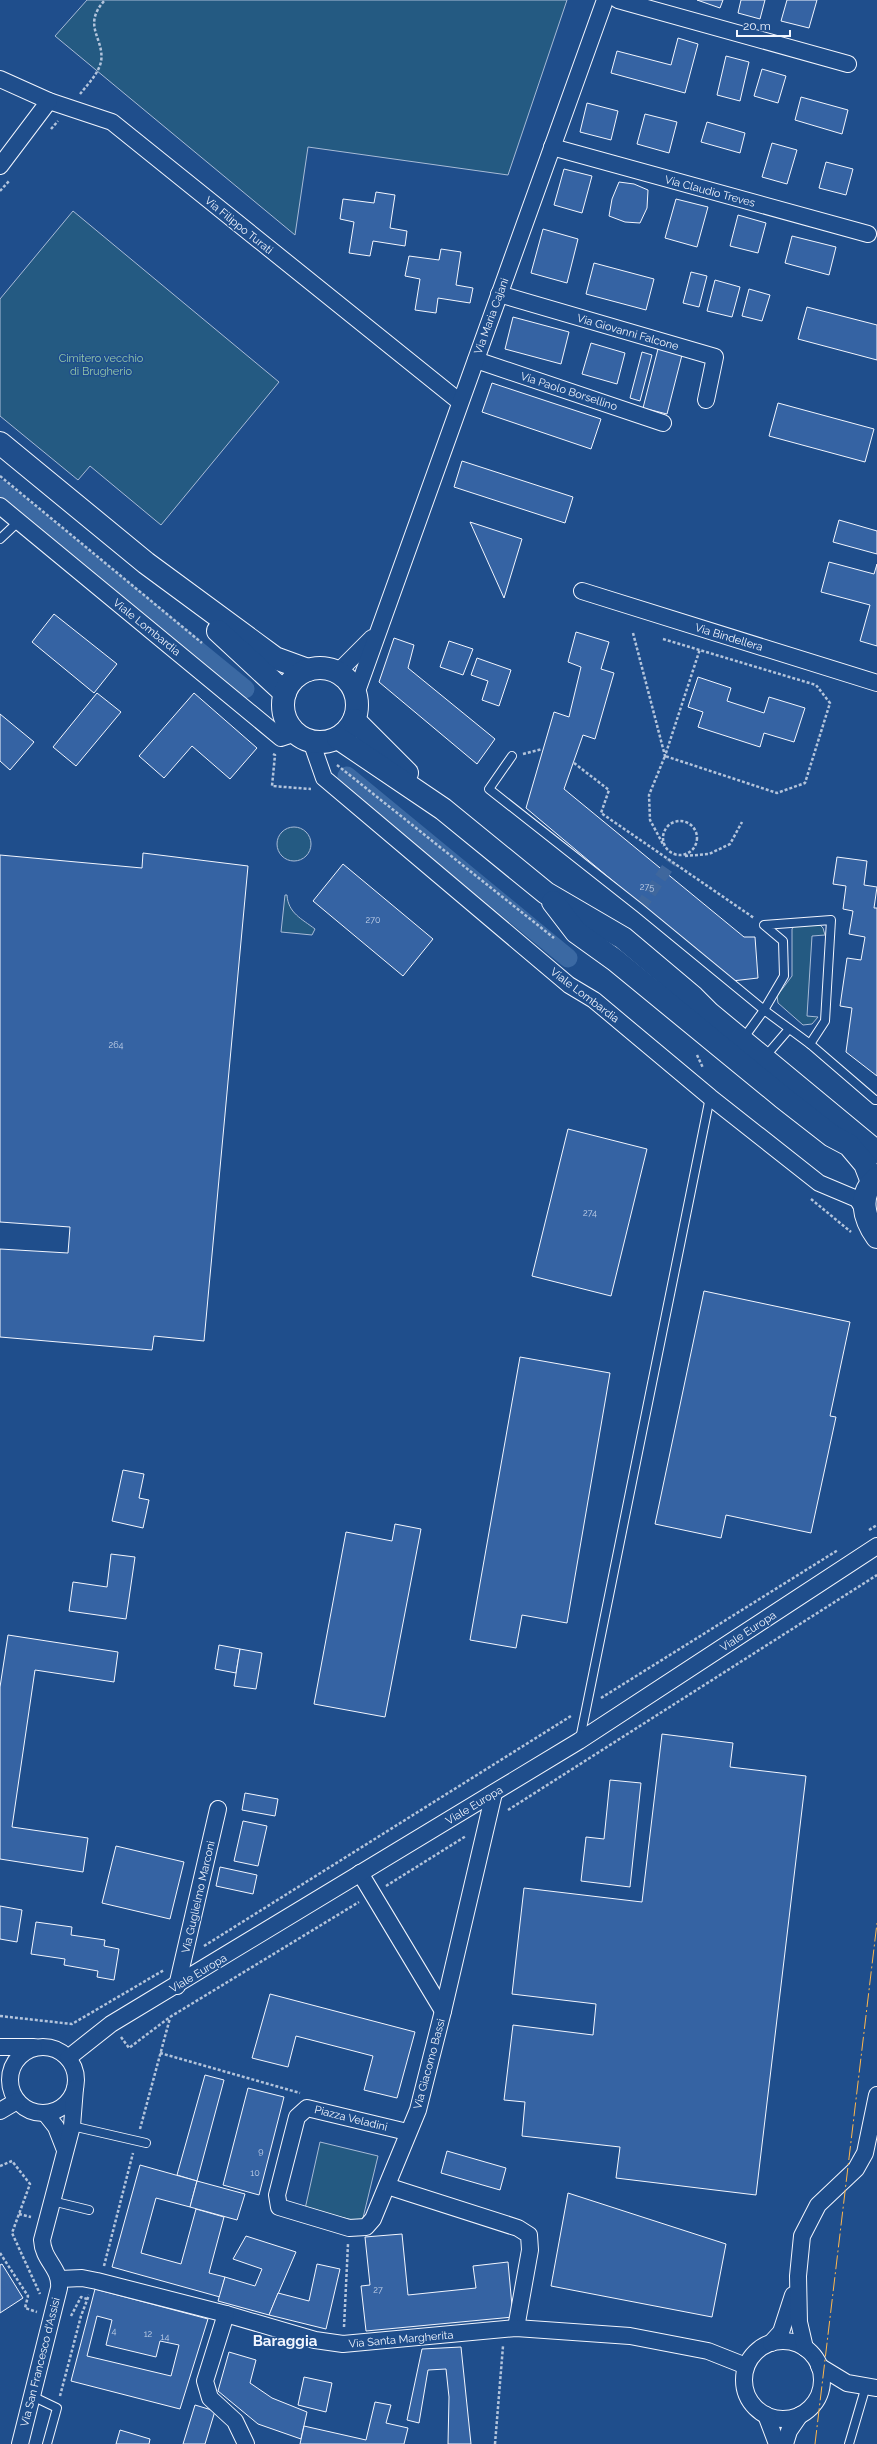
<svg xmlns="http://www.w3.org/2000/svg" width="877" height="2444" font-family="Raleway,sans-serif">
<rect width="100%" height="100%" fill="#1f4e8c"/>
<g fill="#245a82" stroke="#a8bbd7">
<path d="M87 0H567L508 175 308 147 295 235 55 36Z"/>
<path d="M73 211 279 382 161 525 90 466 78 480 0 416V299Z"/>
<circle cx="294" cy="844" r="17"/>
<path d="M285 895H287C288 913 302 919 315 929L312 935 281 932Z"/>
<path d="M820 925 823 928 825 935 812 936 807 1016 818 1017 812 1024 803 1025 778 1003 777 996 792 976V929L794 926Z"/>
<path d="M320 2142 378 2156 362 2222 305 2209Z"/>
</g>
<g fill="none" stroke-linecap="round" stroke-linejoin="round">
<g stroke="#3b69a3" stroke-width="19">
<path d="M0 489 245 689"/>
<path d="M347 776 568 958"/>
</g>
</g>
<g fill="#3563a3" stroke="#f2f6ff" fill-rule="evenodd">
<path d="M697 0H723L720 8Z"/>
<path d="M741 0H765L760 19 738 13Z"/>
<path d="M787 0H817L809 28 781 21Z"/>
<path d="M678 38 698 44 685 93 611 73 617 51 671 65Z"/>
<path d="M726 56 749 62 740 101 717 95Z"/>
<path d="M762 69 786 76 778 103 754 96Z"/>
<path d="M801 97 848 110 842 134 795 120Z"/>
<path d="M587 103 618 111 611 140 580 132Z"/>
<path d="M645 114 677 122 669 153 637 144Z"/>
<path d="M707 122 745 133 740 153 701 142Z"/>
<path d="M772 143 797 150 787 184 762 177Z"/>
<path d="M826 162 853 169 846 195 819 188Z"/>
<path d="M564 169 592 176 582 213 554 205Z"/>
<path d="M619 182 634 184 648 190 647 208 640 223 625 222 609 216 612 199Z"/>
<path d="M376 192 395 195 390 228 407 231 405 246 373 241 370 256 349 253 354 222 340 219 343 199 374 203Z"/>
<path d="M676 199 708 207 697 247 665 238Z"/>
<path d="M738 215 766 223 758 253 730 246Z"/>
<path d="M543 229 578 239 567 283 531 273Z"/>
<path d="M792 236 836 247 829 275 785 263Z"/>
<path d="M441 249 461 252 456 285 473 288 470 303 438 298 436 313 415 310 420 279 405 276 409 256 439 260Z"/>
<path d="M594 263 654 279 646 310 586 294Z"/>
<path d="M691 272 707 276 699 307 683 303Z"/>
<path d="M715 280 740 287 732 317 707 311Z"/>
<path d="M749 289 770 295 762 321 742 316Z"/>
<path d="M807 307 877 325V360L798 339Z"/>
<path d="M513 317 569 332 561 364 505 349Z"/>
<path d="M591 343 625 353 617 384 582 374Z"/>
<path d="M659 345 683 351 667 414 643 408Z"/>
<path d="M642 352 652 355 640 401 630 398Z"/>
<path d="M492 383 601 419 591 449 482 412Z"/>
<path d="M778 403 874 429 865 462 769 436Z"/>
<path d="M462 461 573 497 565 523 454 487Z"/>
<path d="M839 520 877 531V554L833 542Z"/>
<path d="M470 522 522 539 504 598Z"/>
<path d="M829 562 874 574 877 564V646L860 641 870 605 821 592Z"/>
<path d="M54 614 117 664 94 693 32 642Z"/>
<path d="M576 632 609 642 601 669 614 673 595 739 583 735 564 789 744 937H755L758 978 732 981 526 808 554 712 569 717 581 667 568 662Z"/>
<path d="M394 638 414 645 408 668 495 739 477 764 379 682Z"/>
<path d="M449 641 473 649 463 675 440 667Z"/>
<path d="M477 658 511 670 499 706 482 700 488 681 471 675Z"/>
<path d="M698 677 731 688 727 701 764 713 769 697 805 708 794 742 764 733 760 747 698 727 703 712 688 707Z"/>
<path d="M97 693 121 712 76 766 53 747Z"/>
<path d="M194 693 257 748 230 779 192 746 164 778 139 756Z"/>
<path d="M0 714 34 742 10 770 0 761Z"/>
<path d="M143 853 248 866 204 1341 154 1336 152 1350 0 1337V1249L68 1253 70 1227 0 1222V855L142 868Z"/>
<path d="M837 857 867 861 864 885 877 887 874 908H877V1076L846 1052 852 1008 840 1006 847 958 861 960 865 937 849 934 853 911 843 909 846 886 833 884Z"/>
<path d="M343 864 433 939 403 976 313 901Z"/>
<path d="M568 1129 647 1149 611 1296 532 1276Z"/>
<path d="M704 1291 850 1322 830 1416 836 1417 811 1533 726 1515 721 1538 655 1524Z"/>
<path d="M520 1357 610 1373 567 1623 522 1615 516 1648 470 1640Z"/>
<path d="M123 1470 144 1474 139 1498 149 1500 143 1528 112 1521Z"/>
<path d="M395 1524 421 1529 385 1717 314 1704 346 1532 392 1541Z"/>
<path d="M111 1554 135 1557 126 1619 69 1611 73 1582 107 1587Z"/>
<path d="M8 1635 118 1652 114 1682 35 1670 12 1827 88 1838 83 1872 0 1859V1687Z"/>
<path d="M219 1645 240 1649 236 1673 215 1669Z"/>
<path d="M240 1649 262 1653 256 1689 234 1686Z"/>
<path d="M662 1734 733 1743 730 1767 806 1776 756 2195 616 2178 620 2147 522 2136 525 2102 504 2100 513 2025 593 2035 596 2004 512 1994 524 1888 642 1902Z"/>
<path d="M610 1780 641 1783 630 1887 581 1881 586 1837 604 1839Z"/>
<path d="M245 1793 278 1799 275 1816 242 1810Z"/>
<path d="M243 1821 267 1826 258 1866 234 1861Z"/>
<path d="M116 1846 184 1862 170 1919 102 1903Z"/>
<path d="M220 1867 257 1875 253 1894 216 1886Z"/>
<path d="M0 1906 22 1910 17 1942 0 1939Z"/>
<path d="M36 1922 72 1927 71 1935 105 1940 104 1946 119 1949 114 1980 97 1977 98 1971 64 1965 65 1959 31 1954Z"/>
<path d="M270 1994 415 2032 397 2098 364 2090 373 2056 296 2036 288 2067 252 2058Z"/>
<path d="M205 2075 224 2080 197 2181 177 2175Z"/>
<path d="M248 2088 284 2097 259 2195 223 2185Z"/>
<path d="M447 2151 506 2168 500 2190 441 2173Z"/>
<path d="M140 2165 197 2181 190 2207 156 2198 141 2253 181 2264 196 2209 224 2217 209 2273 225 2277 220 2297 112 2267Z"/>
<path d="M197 2181 245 2194 237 2220 190 2207Z"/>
<path d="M568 2193 726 2244 712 2317 551 2286Z"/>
<path d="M402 2234 408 2295 476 2288 473 2266 508 2262 513 2317 366 2331 361 2286 370 2285 365 2237Z"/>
<path d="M246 2236 296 2252 269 2315 218 2301 225 2277 255 2286 262 2269 233 2259Z"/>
<path d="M2 2264 23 2298 0 2313V2265Z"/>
<path d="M317 2264 340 2269 326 2329 269 2315 278 2293 309 2301Z"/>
<path d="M95 2289 208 2319 180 2409 71 2381ZM97 2316 112 2320 106 2345 156 2357 160 2341 179 2345 171 2376 87 2356Z"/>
<path d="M461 2347 471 2444H448L449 2397 446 2369 428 2370 419 2423 407 2420 422 2349Z"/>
<path d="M229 2352 256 2360 250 2383 272 2398 307 2412 301 2439 258 2424 218 2391Z"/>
<path d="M304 2377 332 2383 326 2412 298 2405Z"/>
<path d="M375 2402 391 2405 386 2423 408 2428 404 2444H300L304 2426 366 2440Z"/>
<path d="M195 2405 215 2411 205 2444H183Z"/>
<path d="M120 2430 150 2439 149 2444H116Z"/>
</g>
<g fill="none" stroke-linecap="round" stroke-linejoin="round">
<path stroke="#3f679d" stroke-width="12" stroke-dasharray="12 6" stroke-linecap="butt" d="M640 908 672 861"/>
<g stroke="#f2f6ff" stroke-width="10">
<g id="service">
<path d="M0 539 18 522"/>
<path d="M512 756 489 789 640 908 764 1010 784 976 783 941 764 925 831 920 825 1021 810 1044"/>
<path d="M743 1039 764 1010 810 1044 875 1100H877"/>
<path d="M764 1058 789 1029"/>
<path d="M580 1739 710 1097"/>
<path d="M72 2126 146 2143"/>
<path d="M52 2201 89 2210"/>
<path d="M32 2396 57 2408 47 2444"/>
<path d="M849 2444 866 2386"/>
</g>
</g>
<g stroke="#f2f6ff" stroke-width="18">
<g id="minor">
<path d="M618 0 848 64"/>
<path d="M0 79 49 101 112 122 460 402"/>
<path d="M552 147 868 234"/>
<path d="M0 166 49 101"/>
<path d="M499 294 715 357 706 400"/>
<path d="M476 360 663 423"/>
<path d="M0 506 281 738 296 733"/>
<path d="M582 591 877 683"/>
<path d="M338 672 372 638"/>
<path d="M356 694 605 0"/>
<path d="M311 741 324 778 569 985 594 1000 710 1097 819 1183 857 1199 864 1209"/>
<path d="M360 1873 443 2011"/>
<path d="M177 1986 218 1809"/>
<circle cx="43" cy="2080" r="33"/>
<path d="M0 2047H34"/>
<path d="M68 2058 111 2024 579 1741 877 1546"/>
<path d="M0 2111 17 2101"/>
<path d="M45 2113 56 2127 65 2150"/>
<path d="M407 2132 307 2108 297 2117 277 2195 279 2207 349 2228 366 2227 373 2219 418 2110 443 2011 494 1793"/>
<path d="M387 2186 518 2228 529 2235 530 2250 516 2328"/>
<path d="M60 2279 82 2278 97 2281 226 2314 315 2340 343 2344 516 2328 630 2336 708 2351 746 2366"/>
<path d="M226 2314 205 2381 210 2398 235 2421 246 2444"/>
<circle cx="783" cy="2380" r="39"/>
<path d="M771 2343 781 2332 793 2295"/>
<path d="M805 2348 799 2322 798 2276 802 2236 818 2205 856 2169 865 2153 877 2095"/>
<path d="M819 2366 847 2383 877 2388"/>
<path d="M766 2415 777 2444"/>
<path d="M20 2444 59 2288C61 2268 43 2261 42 2240L72 2126 75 2088"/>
<path d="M785 2444 789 2431 800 2415"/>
</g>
</g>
<g stroke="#f2f6ff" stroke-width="24">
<g id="secondary">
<path d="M0 443 146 563 275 658 308 670"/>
<path d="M218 631 285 693"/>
<circle cx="320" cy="705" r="37"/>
<path d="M354 720 407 773"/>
<path d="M338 738 443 809 546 893 623 938 693 997 709 1013 877 1152"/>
<path d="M553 902 576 932 615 960 782 1097 832 1136 849 1145 865 1164 872 1182"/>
<path d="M877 1178C857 1194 864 1219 877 1237"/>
</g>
</g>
<g stroke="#b3c4dc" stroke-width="2.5" stroke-dasharray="3 2" stroke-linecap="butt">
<path d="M80 94C88 84 98 74 101 62 105 38 81 26 105 0"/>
<path d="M51 129 58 121"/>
<path d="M0 191 9 181"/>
<path d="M0 476 202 643"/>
<path d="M633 633 665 756 700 649"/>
<path d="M663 639 816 685 830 703 805 783 777 793 665 756 649 795 650 820 664 846"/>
<path d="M273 754 275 755 272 786 311 789"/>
<path d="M523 754 542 749"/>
<path d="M574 763 609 790 601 813 754 918"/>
<path d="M337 765 554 938"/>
<circle cx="680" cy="838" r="17"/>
<path d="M685 856 709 854 730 844 742 822"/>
<path d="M697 1055 703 1068"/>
<path d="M811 1199 851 1232"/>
<path d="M869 1530 877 1525"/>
<path d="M601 1698 838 1550"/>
<path d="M508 1810 877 1575"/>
<path d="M386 1886 466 1836"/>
<path d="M204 1946 571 1716"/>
<path d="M0 2016 72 2024 164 1970"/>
<path d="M121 2037 129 2048 170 2017 359 1902"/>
<path d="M160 2053 300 2093"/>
<path d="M140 2129 170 2018"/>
<path d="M0 2166 12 2161 30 2184 12 2233 40 2294"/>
<path d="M19 2214 31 2217"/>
<path d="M0 2253 28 2296 25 2308 37 2312"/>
<path d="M104 2266 133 2153"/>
<path d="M71 2316 81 2297 87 2299"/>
<path d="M344 2327 348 2244"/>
<path d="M60 2396 81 2316 89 2295"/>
<path d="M495 2444 503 2346"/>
</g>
<use href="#service" stroke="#1f4e8c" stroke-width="8"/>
<use href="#minor" stroke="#1f4e8c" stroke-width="16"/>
<use href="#secondary" stroke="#1f4e8c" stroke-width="22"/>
<path stroke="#ffb74d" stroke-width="1" stroke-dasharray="14 3 2 3" stroke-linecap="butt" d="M815 2444 877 1923"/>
</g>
<g text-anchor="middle" stroke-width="3" stroke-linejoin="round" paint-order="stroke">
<g font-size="9" fill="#c3d1e8">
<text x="647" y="890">275</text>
<text x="373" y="923">270</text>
<text x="116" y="1048">264</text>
<text x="590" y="1216">274</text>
<text x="261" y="2154">9</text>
<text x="255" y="2176">10</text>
<text x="378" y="2293">27</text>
<text x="114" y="2334">4</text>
<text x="148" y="2337">12</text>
<text x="165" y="2340">14</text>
</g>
<g font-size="11" fill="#f2f6ff" stroke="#1f4e8c">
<text transform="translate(710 191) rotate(15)" y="4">Via Claudio Treves</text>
<text transform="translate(239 225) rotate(39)" y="4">Via Filippo Turati</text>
<text transform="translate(491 316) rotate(-70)" y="4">Via Maria Cajani</text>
<text transform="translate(628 332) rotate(16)" y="4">Via Giovanni Falcone</text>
<text transform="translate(569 391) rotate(18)" y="4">Via Paolo Borsellino</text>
<text transform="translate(147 627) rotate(39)" y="4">Viale Lombardia</text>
<text transform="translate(729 637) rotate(17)" y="4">Via Bindellera</text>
<text transform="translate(585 995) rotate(37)" y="4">Viale Lombardia</text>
<text transform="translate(748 1631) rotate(-33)" y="4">Viale Europa</text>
<text transform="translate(474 1805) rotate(-31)" y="4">Viale Europa</text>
<text transform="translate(198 1897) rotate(-77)" y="4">Via Guglielmo Marconi</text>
<text transform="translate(198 1973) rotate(-31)" y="4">Viale Europa</text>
<text transform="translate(429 2064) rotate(-75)" y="4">Via Giacomo Bassi</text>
<text transform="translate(351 2118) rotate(14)" y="4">Piazza Veladini</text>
<text transform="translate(401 2339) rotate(-5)" y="4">Via Santa Margherita</text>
<text transform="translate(40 2362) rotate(-76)" y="4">Via San Francesco d'Assisi</text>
</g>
<g font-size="11" fill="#97c8a6" stroke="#1f4e8c">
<text x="101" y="362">Cimitero vecchio<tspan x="101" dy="13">di Brugherio</tspan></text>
</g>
<g font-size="15" font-weight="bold" fill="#f2f6ff" stroke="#1f4e8c">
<text x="285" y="2346">Baraggia</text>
</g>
</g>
<path d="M737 30v6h53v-6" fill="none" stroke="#f2f6ff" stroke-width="2"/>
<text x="743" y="30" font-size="12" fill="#f2f6ff" stroke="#1f4e8c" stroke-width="3" paint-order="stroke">20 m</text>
</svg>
